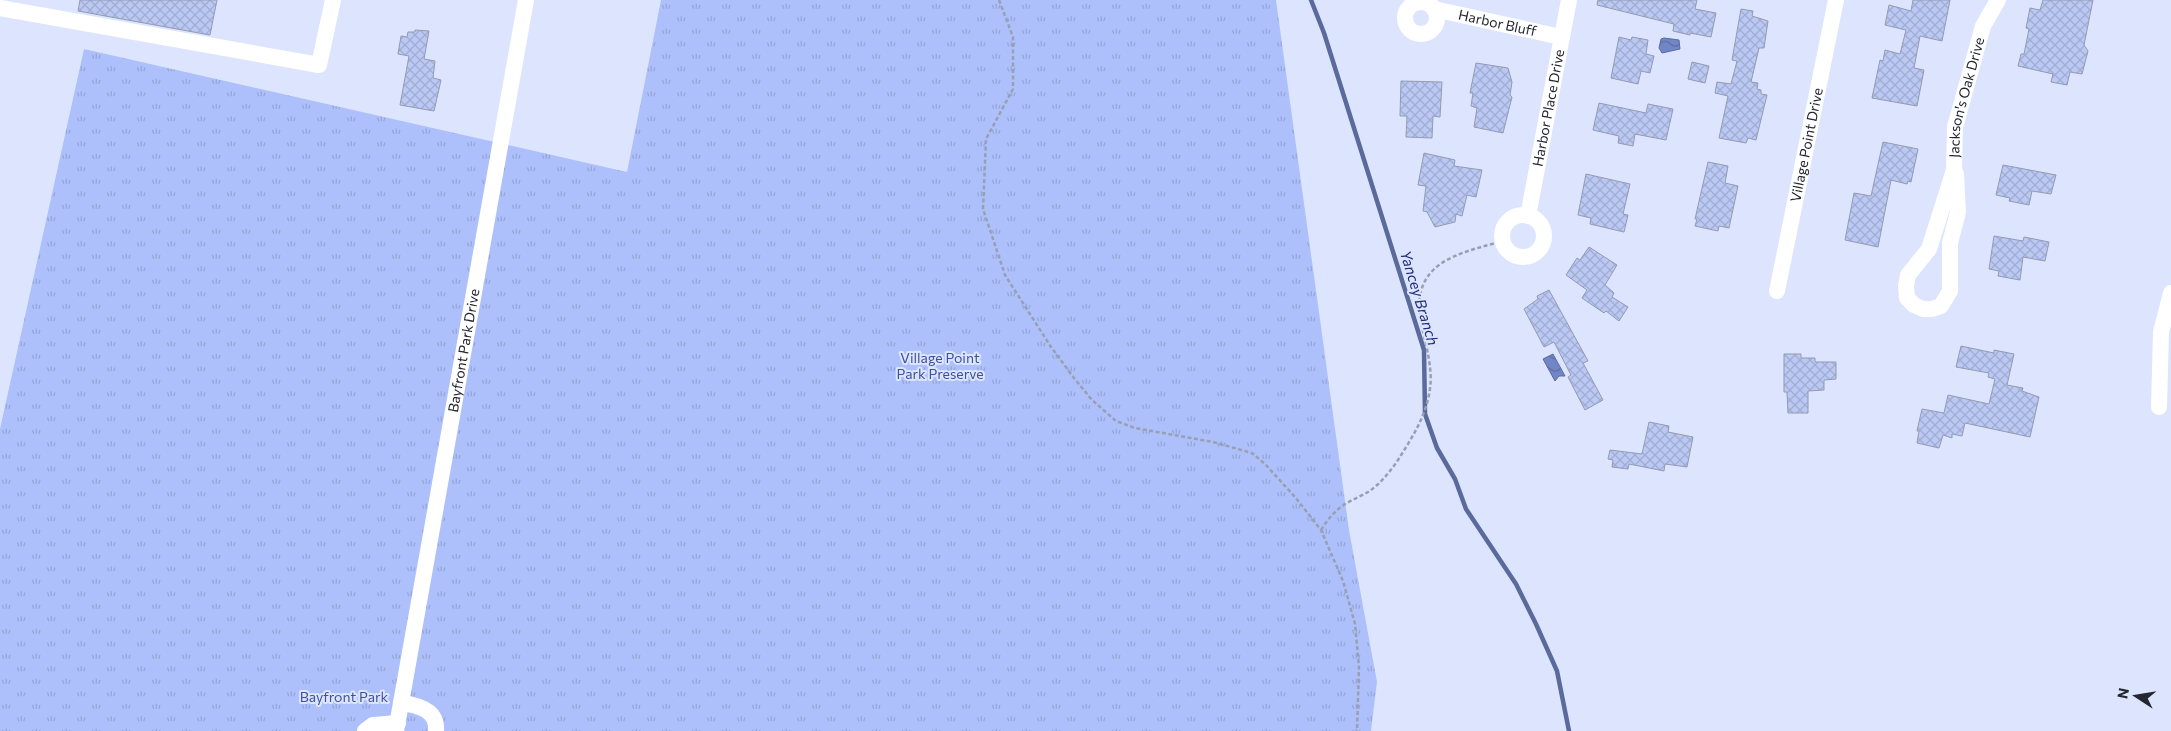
<svg xmlns="http://www.w3.org/2000/svg" width="2171" height="731" font-family="Commissioner,sans-serif">
<defs>
<pattern id="park-tufts" width="24" height="20" patternUnits="userSpaceOnUse" patternTransform="scale(1.25)"><rect width="24" height="20" fill="#adc0fb"/><path d="M3 7l-1-3M5 7V3M7 7l1-3M15 17l-1-3M17 17v-4M19 17l1-3" fill="none" stroke="#95a5d7"/></pattern>
<pattern id="water-waves" width="16" height="10" patternUnits="userSpaceOnUse" patternTransform="scale(1.25)"><rect width="16" height="10" fill="#7186c7"/><path d="M0 5q4-4 8 0t8 0" fill="none" stroke="#5d6ea2"/></pattern>
<pattern id="building-cross-hatch" width="8" height="8" patternUnits="userSpaceOnUse" patternTransform="scale(1.25)"><rect width="8" height="8" fill="#bac8f3"/><path d="M0 0l8 8M0 8l8-8" fill="none" stroke="#a0acd1"/></pattern>
</defs>
<rect width="100%" height="100%" fill="#dde5fe"/>
<path fill="url(#park-tufts)" d="M661 0H1276L1349 530 1377 682 1371 731H0V429L84 49 627 172Z"/>
<g fill="url(#water-waves)" stroke="#5a6a9a">
<path d="M1664 38 1679 40 1680 49 1662 53 1659 48 1661 39Z"/>
<path d="M1553 354 1565 376H1559L1555 381 1543 359Z"/>
</g>
<g fill="none" stroke-linecap="round" stroke-linejoin="round">
<path stroke="#5a6a9a" stroke-width="4.5" d="M1311 0 1324 33 1424 350 1425 414 1437 448 1455 479 1466 509 1516 584 1536 624 1557 671 1569 731"/>
</g>
<g fill="url(#building-cross-hatch)" stroke="#939bb2">
<path d="M80 0H217L210 35 78 11Z"/>
<path d="M1598 0H1697L1695 9 1716 13 1711 37 1690 33V35L1673 31 1674 24 1597 5Z"/>
<path d="M1913 0H1950L1942 41 1920 36 1914 68 1924 70 1917 106 1872 98 1880 60 1883 61 1885 50 1900 54 1906 30 1885 25 1889 5 1911 11Z"/>
<path d="M2043 0H2093L2084 45 2088 51 2082 74 2070 72 2067 85 2051 82 2053 74 2018 66 2021 54H2024L2029 29 2026 28 2030 8 2040 10Z"/>
<path d="M1741 9 1753 11 1752 16 1768 21 1764 48H1759L1751 82 1758 83 1757 89 1761 90V94L1767 95 1756 140 1748 138 1746 143 1719 138 1728 96 1715 93 1717 82 1731 84 1737 61 1732 60Z"/>
<path d="M415 30 429 31 424 59 435 61 433 78 441 80 434 111 400 105 409 56 398 54 401 36 407 37 408 32H415Z"/>
<path d="M1619 37 1631 40 1632 37 1648 40 1646 54 1654 56 1650 73 1641 71 1638 84 1611 78Z"/>
<path d="M1692 62 1709 66 1705 83 1688 79Z"/>
<path d="M1476 63 1508 68 1512 82 1510 95 1512 97 1503 133 1474 127 1477 108 1471 106 1473 93H1470Z"/>
<path d="M1401 81 1442 82 1440 117 1433 116 1432 138 1406 137 1407 116H1400Z"/>
<path d="M1599 103 1646 113 1648 104 1673 109 1666 140 1635 134 1633 146 1618 143 1619 136 1593 130Z"/>
<path d="M1883 142 1918 149 1911 182 1908 181 1907 184 1891 180 1878 247 1845 240 1854 193 1871 196Z"/>
<path d="M1424 153 1455 160 1454 166 1482 170 1476 197 1467 195 1462 216 1456 214 1455 222 1435 227 1427 212 1423 211 1426 186 1418 185Z"/>
<path d="M1708 162 1728 166 1725 183 1738 186 1729 228 1719 226 1718 231 1695 226 1697 219H1695Z"/>
<path d="M2003 165 2056 175 2051 194 2032 191 2029 205 2009 201 2010 198 1996 195Z"/>
<path d="M1586 174 1630 184 1623 214 1628 215 1624 232 1590 224 1591 218 1578 215Z"/>
<path d="M1994 236 2023 241 2024 237 2049 242 2045 261 2023 257 2020 280 1998 276 1999 271 1989 269Z"/>
<path d="M1589 247 1617 265 1605 285 1614 293 1612 297 1628 307 1619 321 1606 311 1604 313 1582 298 1587 290 1566 275 1577 258 1580 260Z"/>
<path d="M1549 290 1588 361 1583 363 1603 400 1585 410 1568 377 1571 375 1554 342 1544 347 1524 309 1538 299 1537 296Z"/>
<path d="M1961 346 1994 353V350L2014 354 2007 385 2023 388 2022 391 2039 397 2030 437 1965 423 1962 436 1952 434V438L1943 435 1939 448 1917 443 1919 431H1917L1922 409 1944 413 1948 395 1989 404 1995 379 1988 377 1989 373 1956 367Z"/>
<path d="M1784 354H1801V358H1815V362H1836V379L1824 380V390L1808 391V413H1788L1787 392H1784Z"/>
<path d="M1649 422 1669 426 1668 432 1693 437 1687 467 1665 464 1664 471 1629 464 1628 469 1612 467 1613 460 1608 459 1610 450 1642 454Z"/>
</g>
<g fill="none" stroke-linecap="round" stroke-linejoin="round">
<g stroke="#999fb2" stroke-width="2.5" stroke-dasharray="4 2.5" stroke-linecap="butt">
<path d="M999 0 1013 37V89L986 139 983 209 1005 275 1051 347 1074 378 1092 400 1116 421 1135 428 1213 442 1252 453 1265 464 1295 497 1321 530 1343 581 1355 624 1359 667 1357 731"/>
<path d="M1321 530C1328 519 1336 509 1347 503 1355 498 1364 495 1371 490 1390 476 1404 451 1416 430 1426 411 1433 389 1430 368 1427 332 1403 293 1439 265 1457 252 1482 247 1503 241"/>
</g>
<g stroke="#fff" stroke-width="16">
<circle cx="1421" cy="18" r="16"/>
<path d="M0 8 319 65 333 0"/>
<path id="s1" d="M1434 9 1561 37"/>
<path d="M1954 170 1956 174 1958 212 1950 243V291L1941 306 1932 309H1923L1914 305 1907 298 1906 286 1908 275 1929 249Z"/>
<path id="s2" d="M1954 170 1955 127 1983 26 1998 0"/>
<circle cx="1523" cy="236" r="21"/>
<path id="s3" d="M1528 216 1569 0"/>
<path id="s4" d="M1777 291 1836 0"/>
<path d="M2159 407 2161 332 2171 293"/>
<path id="s5" d="M401 703 526 0"/>
<path d="M365 731 373 725 398 723"/>
<path d="M396 731 401 703C418 705 438 710 436 731"/>
</g>
</g>
<g text-anchor="middle" stroke-width="4" stroke-linejoin="round" paint-order="stroke">
<g font-size="14" fill="#242730" stroke="#dde5fe">
<text dy="5" stroke="none"><textPath href="#s1" startOffset="65">Harbor Bluff</textPath></text>
<text dy="5" stroke="none"><textPath href="#s2" startOffset="74">Jackson's Oak Drive</textPath></text>
<text dy="5" stroke="none"><textPath href="#s3" startOffset="110">Harbor Place Drive</textPath></text>
<text dy="5" stroke="none"><textPath href="#s4" startOffset="149">Village Point Drive</textPath></text>
<text dy="5" stroke="none"><textPath href="#s5" startOffset="358">Bayfront Park Drive</textPath></text>
</g>
<g font-size="14" fill="#3c50a0" stroke="#dde5fe">
<text x="940" y="363">Village Point<tspan x="940" dy="16">Park Preserve</tspan></text>
<text x="344" y="702">Bayfront Park</text>
</g>
<g font-size="15" font-style="italic" fill="#202d7b" stroke="#dde5fe">
<text transform="translate(1419 298) rotate(73)" y="5">Yancey Branch</text>
</g>
</g>
<g transform="translate(2136 696) rotate(282)" stroke="#dde5fe" stroke-width="4" paint-order="stroke">
<path d="M0-4L9 19L0 12L-9 19Z" fill="#242730"/>
<text y="-8" font-size="14" font-weight="bold" text-anchor="middle" fill="#242730">N</text>
</g>
</svg>
